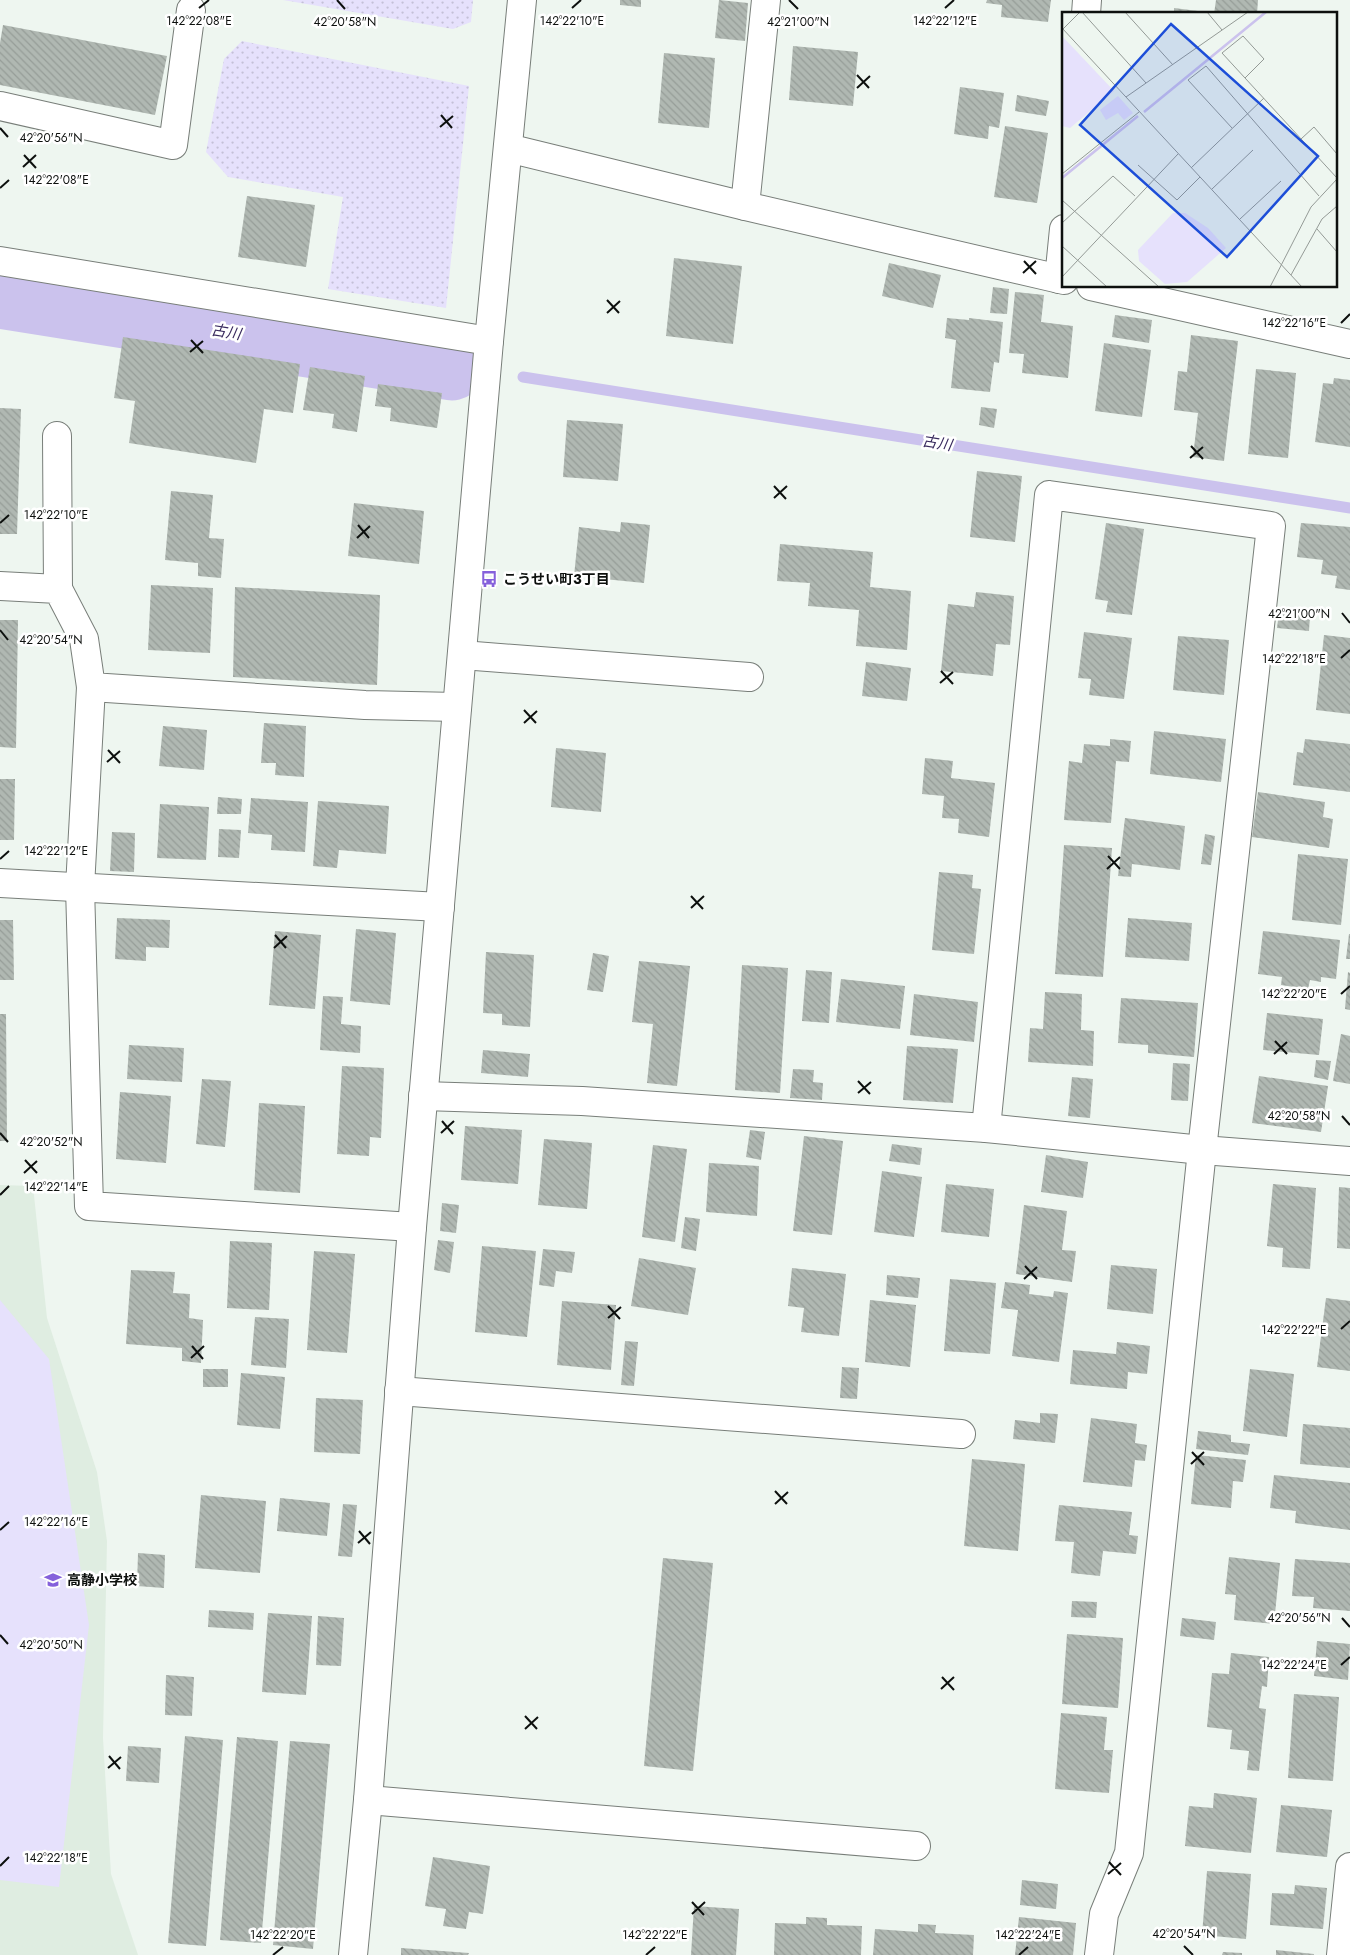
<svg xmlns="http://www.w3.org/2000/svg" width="1350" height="1955" font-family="Jost,'Noto Sans JP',sans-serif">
<defs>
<pattern id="grass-dots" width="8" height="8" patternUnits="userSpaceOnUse" patternTransform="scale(1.25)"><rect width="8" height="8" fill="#e6e1fc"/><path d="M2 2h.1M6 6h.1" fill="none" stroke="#c4c0d7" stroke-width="1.8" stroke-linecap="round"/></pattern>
<pattern id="building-back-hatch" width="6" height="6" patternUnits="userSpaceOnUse" patternTransform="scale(1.25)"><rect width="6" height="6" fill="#b0b8b2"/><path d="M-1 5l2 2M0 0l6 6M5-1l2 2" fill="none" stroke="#969d98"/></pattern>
</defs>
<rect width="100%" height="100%" fill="#eef6f0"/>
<path fill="#dfede1" d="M0 1185 33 1186 47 1318 97 1472 107 1541 103 1738 111 1874 138 1955H0Z"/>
<g fill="url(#grass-dots)">
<path d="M283 0H473L471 22 453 29Z"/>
<path d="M242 41 469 86 446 308 328 289 343 197 228 177 206 152 224 59Z"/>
</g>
<path fill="#e6e1fc" d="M0 1300 49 1359 89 1625 59 1887 0 1880Z"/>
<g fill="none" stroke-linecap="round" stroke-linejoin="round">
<path stroke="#cbc2ed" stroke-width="11" d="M523 377 1350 508"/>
<path stroke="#cbc2ed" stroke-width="65" d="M0 296 452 368"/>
</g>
<g fill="url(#building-back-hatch)">
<path d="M620 0H641V7L620 5Z"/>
<path d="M719 0 748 3 745 41 715 38Z"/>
<path d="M987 0H1051L1048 22 1001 17 1002 5 986 3Z"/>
<path d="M1216 0H1258L1257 14H1214Z"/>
<path d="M1174 8 1198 11V14H1174Z"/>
<path d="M3 25 167 56 155 115 0 85V43Z"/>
<path d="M793 46 858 52 853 106 789 100Z"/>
<path d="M664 53 715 58 709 128 658 123Z"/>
<path d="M960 87 1004 93 999 128 989 126 988 139 954 134Z"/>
<path d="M1017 95 1049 101 1046 116 1015 111Z"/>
<path d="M1005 126 1048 133 1037 203 994 197Z"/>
<path d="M247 196 315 205 306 267 238 257Z"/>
<path d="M674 258 742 266 733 344 666 336Z"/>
<path d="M889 263 941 275 933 308 882 296Z"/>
<path d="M993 287 1009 289 1007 314 990 313Z"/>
<path d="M1015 292 1044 295 1041 322 1073 326 1068 378 1022 373 1024 354 1009 353Z"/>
<path d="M1115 315 1152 320 1149 343 1112 337Z"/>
<path d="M947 318 969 320V318L1003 322 999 363 994 362 990 392 951 388 956 340 945 338Z"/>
<path d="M1191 335 1238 341 1224 461 1193 457 1198 413 1174 410 1178 371 1187 372Z"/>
<path d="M123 337 300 364 293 413 264 409 256 463 129 443 135 401 114 398Z"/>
<path d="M1104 343 1151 350 1142 417 1095 411Z"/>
<path d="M310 367 365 376 357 432 332 428 334 414 303 410Z"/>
<path d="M1256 369 1296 373 1288 458 1248 454Z"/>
<path d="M1334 378 1350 380V447L1315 442 1323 383 1333 384Z"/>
<path d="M378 384 442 393 437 428 390 421 391 408 375 406Z"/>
<path d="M981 407 997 409 994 428 979 425Z"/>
<path d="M0 408 21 409 17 534H0Z"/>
<path d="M567 420 623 424 618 481 563 477Z"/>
<path d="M977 471 1022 476 1015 542 970 537Z"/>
<path d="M171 491 213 495 209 538 224 539 221 578 198 576V563L165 560Z"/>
<path d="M354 503 424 511 419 564 348 556Z"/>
<path d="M621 522 650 525 644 583 574 576 579 527 620 532Z"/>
<path d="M1106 523 1144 529 1132 615 1106 612 1108 601 1095 599Z"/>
<path d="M1301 523 1350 527V590L1335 588 1337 576 1321 574 1323 560 1297 557Z"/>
<path d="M780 544 873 552 870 587 911 591 907 650 856 646 859 610 808 606 810 583 777 581Z"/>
<path d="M151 585 213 588 210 653 148 650Z"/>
<path d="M235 587 380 595 377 685 233 677Z"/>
<path d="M976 592 1014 596 1010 645 996 644 993 676 941 671 948 604 974 607Z"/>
<path d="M1279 612 1310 616 1309 631 1277 628Z"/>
<path d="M0 620H18L16 748 0 747Z"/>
<path d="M1084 632 1132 638 1124 699 1089 695 1091 679 1078 678Z"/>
<path d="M1324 635 1350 638V714L1316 710Z"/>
<path d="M1178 636 1229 640 1224 695 1173 690Z"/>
<path d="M866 662 911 668 907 701 862 696Z"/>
<path d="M264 723 306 726 304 777 275 775 276 763H261Z"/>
<path d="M163 726 207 730 204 770 159 766Z"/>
<path d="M1154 731 1226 739 1221 782 1150 774Z"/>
<path d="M1110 739 1131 741 1129 762 1116 761 1111 823 1064 820 1069 761 1082 763 1084 744 1110 746Z"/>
<path d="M1305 739 1350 744V792L1293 785 1297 752 1303 753Z"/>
<path d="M556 748 606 753 601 812 551 807Z"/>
<path d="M925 758 953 761 951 778 995 783 989 837 958 833 959 819 942 818 944 796 922 794Z"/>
<path d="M0 779H15L14 840H0Z"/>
<path d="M1258 792 1325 802 1323 817 1333 819 1329 848 1252 837Z"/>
<path d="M218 797 242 799 241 814H217Z"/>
<path d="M251 798 308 802 305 852 271 850 272 835 248 833Z"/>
<path d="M318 801 389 806 386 854 339 850 337 868 313 866Z"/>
<path d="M160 804 209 807 206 860 157 858Z"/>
<path d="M1125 818 1185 826 1180 870 1132 864 1131 877 1118 876Z"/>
<path d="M219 829 241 830 239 858 218 857Z"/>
<path d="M112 832 135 833 134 872 110 871Z"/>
<path d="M1205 834 1215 836 1211 865 1201 864Z"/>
<path d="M1064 845 1112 848 1103 977 1055 974Z"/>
<path d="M1298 854 1348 859 1341 925 1292 920Z"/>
<path d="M939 872 973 875 972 888 981 889 974 954 932 950Z"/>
<path d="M117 918 170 920 169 948 146 947V961L115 959Z"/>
<path d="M1128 918 1192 923 1189 961 1125 957Z"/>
<path d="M0 920H13L14 980H0Z"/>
<path d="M356 929 396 933 390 1005 350 1001Z"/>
<path d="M275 931 321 935 315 1009 269 1005Z"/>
<path d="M1263 931 1340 940 1336 979 1321 977V982L1310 980 1308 989 1281 985 1282 977 1258 974Z"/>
<path d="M1349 934H1350V959H1346Z"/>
<path d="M486 952 534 955 530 1027 502 1025V1014L483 1013Z"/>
<path d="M593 953 609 956 603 992 587 990Z"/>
<path d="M639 961 690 966 677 1086 647 1083 653 1024 632 1022Z"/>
<path d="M742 965 788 968 780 1093 735 1090Z"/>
<path d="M806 970 832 972 829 1023 802 1021Z"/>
<path d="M1348 972 1350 973V1010L1345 1009Z"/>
<path d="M841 979 905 986 900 1029 836 1022Z"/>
<path d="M1045 992 1082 994 1081 1030 1094 1031 1093 1066 1028 1062 1030 1028 1043 1029Z"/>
<path d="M914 994 978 1002 974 1042 910 1035Z"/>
<path d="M323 996 343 997 341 1024 361 1026 360 1053 320 1050Z"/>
<path d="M1121 998 1198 1003 1194 1057 1148 1053V1045L1118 1043Z"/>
<path d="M1267 1013 1323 1019 1319 1055 1263 1050Z"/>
<path d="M0 1014H6L7 1141H0Z"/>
<path d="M1341 1034 1350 1036V1084L1333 1081Z"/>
<path d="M129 1045 184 1048 182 1082 127 1079Z"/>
<path d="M907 1046 958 1049 953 1103 903 1100Z"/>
<path d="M483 1050 530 1054 528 1077 481 1073Z"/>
<path d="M1316 1060 1331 1061 1328 1080 1314 1077Z"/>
<path d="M1173 1063 1190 1064 1188 1101 1171 1100Z"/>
<path d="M342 1066 384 1068 381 1138 370 1137 369 1156 337 1154Z"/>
<path d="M793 1069 814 1070 813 1082 823 1083 822 1100 790 1098Z"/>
<path d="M1259 1076 1328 1086 1321 1132 1252 1123Z"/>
<path d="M1072 1077 1093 1079 1090 1118 1068 1116Z"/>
<path d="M202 1079 231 1081 225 1147 196 1144Z"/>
<path d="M120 1092 171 1096 166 1163 116 1159Z"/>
<path d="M259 1103 305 1106 300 1193 254 1190Z"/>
<path d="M465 1126 522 1130 518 1184 461 1180Z"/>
<path d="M750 1130 765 1132 761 1160 746 1157Z"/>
<path d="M804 1136 843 1141 832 1235 793 1231Z"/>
<path d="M544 1139 592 1143 587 1209 538 1205Z"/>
<path d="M892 1144 922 1148 920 1165 889 1161Z"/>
<path d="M653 1145 687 1149 675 1242 642 1237Z"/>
<path d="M1046 1155 1088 1162 1083 1198 1041 1192Z"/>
<path d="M709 1163 759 1166 757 1216 706 1212Z"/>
<path d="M882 1171 922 1177 914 1237 874 1232Z"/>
<path d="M946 1184 994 1189 989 1237 941 1232Z"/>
<path d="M1273 1184 1316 1188 1310 1269 1282 1267 1283 1248 1267 1246Z"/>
<path d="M1339 1187 1350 1188V1249L1337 1248Z"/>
<path d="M442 1203 459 1205 456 1233 440 1231Z"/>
<path d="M1024 1205 1067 1211 1062 1250 1076 1251 1072 1282 1016 1274Z"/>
<path d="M685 1217 700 1219 696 1251 681 1248Z"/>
<path d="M438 1240 454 1242 450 1273 434 1270Z"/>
<path d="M230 1241 272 1243 269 1310 227 1308Z"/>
<path d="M482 1246 536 1251 527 1337 475 1332Z"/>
<path d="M543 1249 575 1252 572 1273 556 1271 554 1287 539 1285Z"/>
<path d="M314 1251 355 1254 347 1353 307 1350Z"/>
<path d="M639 1258 696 1268 688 1315 631 1306Z"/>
<path d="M1111 1265 1157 1269 1153 1314 1107 1309Z"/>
<path d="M792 1268 846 1274 839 1336 801 1332 804 1308 788 1306Z"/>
<path d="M131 1270 175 1272 173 1293 190 1294 189 1318 203 1320 201 1363 182 1361V1348L126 1344Z"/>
<path d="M887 1275 920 1278 918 1298 886 1295Z"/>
<path d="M950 1279 996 1283 990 1354 944 1351Z"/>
<path d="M1005 1282 1030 1285 1029 1294 1053 1297 1054 1291 1068 1293 1059 1362 1012 1356 1018 1310 1001 1308Z"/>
<path d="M1326 1298 1350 1301V1371L1317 1367Z"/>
<path d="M870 1300 916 1305 910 1367 865 1362Z"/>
<path d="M562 1301 616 1305 611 1370 557 1365Z"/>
<path d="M255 1317 289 1319 286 1368 251 1365Z"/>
<path d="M625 1341 638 1342 634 1386 621 1385Z"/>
<path d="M1117 1342 1150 1346 1147 1374 1128 1372 1127 1389 1070 1384 1073 1350 1116 1354Z"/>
<path d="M842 1367 859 1368 857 1399 840 1398Z"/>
<rect x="203" y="1369" width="25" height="18"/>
<path d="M1250 1369 1294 1374 1287 1437 1243 1431Z"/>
<path d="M241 1373 285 1377 280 1429 237 1425Z"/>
<path d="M316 1398 363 1400 360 1454 314 1452Z"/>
<path d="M1040 1413 1058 1414 1055 1443 1013 1439 1015 1420 1040 1423Z"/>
<path d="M1091 1418 1137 1424 1135 1443 1147 1445 1145 1461 1135 1460 1132 1487 1083 1482Z"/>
<path d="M1303 1424 1350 1428V1468L1300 1464Z"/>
<path d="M1198 1431 1231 1435V1442L1250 1444 1248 1455 1196 1449Z"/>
<path d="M1196 1455 1246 1460 1243 1482 1233 1481 1231 1508 1191 1504Z"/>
<path d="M972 1459 1025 1464 1018 1551 964 1546Z"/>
<path d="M1274 1475 1350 1483V1530L1295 1523 1296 1511 1270 1508Z"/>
<path d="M201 1495 266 1501 260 1573 195 1568Z"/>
<path d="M280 1498 330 1503 327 1536 277 1531Z"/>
<path d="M343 1504 357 1505 352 1557 338 1556Z"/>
<path d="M1059 1505 1132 1512 1129 1535 1138 1536 1136 1554 1103 1551 1100 1576 1071 1573 1074 1542 1055 1541Z"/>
<path d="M138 1553 165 1555 164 1588 137 1586Z"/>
<path d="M1229 1557 1280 1563 1274 1624 1234 1620 1236 1595 1225 1594Z"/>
<path d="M663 1558 713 1563 693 1771 644 1766Z"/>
<path d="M1295 1559 1350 1563V1611L1313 1608 1314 1597 1292 1596Z"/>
<path d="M1072 1601 1097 1602 1096 1618 1071 1617Z"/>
<path d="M209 1610 254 1613 253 1630 208 1627Z"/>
<path d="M268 1613 312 1616 306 1695 262 1692Z"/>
<path d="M318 1616 344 1618 341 1666 316 1665Z"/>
<path d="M1182 1618 1216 1622 1214 1640 1180 1636Z"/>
<path d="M1067 1634 1123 1638 1118 1708 1062 1704Z"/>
<path d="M1317 1641 1350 1644 1348 1680 1314 1676Z"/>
<path d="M1231 1653 1269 1657 1267 1687 1262 1686 1259 1708 1266 1709 1259 1771 1247 1770 1249 1751 1230 1749 1232 1730 1207 1727 1212 1673 1229 1674Z"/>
<path d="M166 1675 194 1677 192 1716 165 1715Z"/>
<path d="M1294 1694 1339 1697 1333 1781 1288 1778Z"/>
<path d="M1061 1713 1107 1717 1104 1750H1113L1109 1793 1055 1789Z"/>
<path d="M185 1736 223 1740 206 1946 168 1943Z"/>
<path d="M237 1737 278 1741 261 1943 220 1940Z"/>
<path d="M290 1741 330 1744 313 1949 273 1945Z"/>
<path d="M128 1746 161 1748 159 1783 126 1781Z"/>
<path d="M1214 1793 1257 1798 1251 1853 1185 1846 1189 1806 1213 1808Z"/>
<path d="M1281 1805 1332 1810 1327 1857 1276 1852Z"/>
<path d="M433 1857 490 1866 483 1914 469 1912 466 1929 443 1926 446 1909 425 1906Z"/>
<path d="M1207 1871 1251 1874 1246 1939 1202 1935Z"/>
<path d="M1022 1880 1058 1884 1056 1909 1020 1905Z"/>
<path d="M1295 1885 1327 1888 1323 1929 1270 1925 1272 1893 1294 1894Z"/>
<path d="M694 1906 739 1909 736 1955H691Z"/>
<path d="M806 1917 827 1918V1925L862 1926 861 1955H774L775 1923 806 1924Z"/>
<path d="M1019 1917 1076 1923 1073 1955H1015Z"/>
<path d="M918 1924 936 1925 935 1933 974 1935 973 1955H873L875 1929 918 1932Z"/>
<path d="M401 1948 469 1953 468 1955H401Z"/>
<path d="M1276 1950 1314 1954V1955H1276Z"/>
<path d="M1223 1952 1242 1953V1955H1222Z"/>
</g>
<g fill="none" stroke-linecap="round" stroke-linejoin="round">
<g stroke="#787e79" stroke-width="30">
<g id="minor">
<path d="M1086 14 1087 0"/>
<path d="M0 106 173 145 191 10"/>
<path d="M508 148 745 206 1064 280"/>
<path d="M745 206 766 0"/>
<path d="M0 261 489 341"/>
<path d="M1059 279 1064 229"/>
<path d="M1091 286 1350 344"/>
<path d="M57 436 58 589"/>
<path d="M0 586 58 589 84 639 91 687 365 705 457 707"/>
<path d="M462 655 749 677"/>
<path d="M91 687 80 887 89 1206 412 1227"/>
<path d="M0 883 440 907"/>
<path d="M423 1096 582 1101 986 1128 1202 1150 1350 1161"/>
<path d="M986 1128 1049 495 1271 526 1202 1150 1129 1853 1104 1914 1099 1955"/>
<path d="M399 1391 961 1434"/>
<path d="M368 1800 916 1846"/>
<path d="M353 1955 368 1800 412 1227 489 341 522 0"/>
<path d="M1341 1955 1350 1867"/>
</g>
</g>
<use href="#minor" stroke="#fff" stroke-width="28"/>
</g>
<path fill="none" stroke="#0d100e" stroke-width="2" d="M337 0 345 9M789 0 798 9M199 8 209 0M572 8 581 0M945 8 954 0M857 75 869 88M857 88 870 76M441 115 452 128M440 127 453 116M0 128 8 137M24 155 36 168M23 167 36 155M0 188 9 180M1024 261 1036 274M1023 273 1036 261M607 300 619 313M607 313 620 301M1341 323 1350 314M191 340 203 353M190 352 203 341M1191 446 1203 459M1190 458 1203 447M774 486 786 499M774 498 787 486M0 523 9 515M358 525 369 538M357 538 370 526M1342 613 1350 623M0 630 8 640M1341 658 1350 650M941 671 953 684M940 683 953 672M524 710 536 723M524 723 537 711M108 750 120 763M107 762 120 751M1108 856 1120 869M0 859 9 851M1107 869 1120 857M691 896 703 909M691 908 704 896M275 935 286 948M274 948 287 936M1341 994 1350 986M1275 1041 1287 1054M1274 1054 1287 1042M858 1081 870 1094M858 1093 871 1082M1342 1116 1350 1125M442 1121 453 1134M0 1133 8 1142M441 1133 454 1121M25 1160 37 1173M24 1173 37 1161M0 1195 9 1186M1025 1266 1037 1279M1024 1279 1037 1267M608 1306 620 1319M608 1318 621 1307M1341 1329 1350 1321M192 1346 203 1359M191 1358 204 1346M1192 1452 1204 1465M1191 1464 1204 1452M775 1491 787 1504M775 1504 788 1492M0 1530 9 1522M359 1531 370 1544M358 1543 371 1532M1342 1618 1350 1627M0 1635 8 1644M1341 1665 1350 1657M942 1677 954 1690M941 1689 954 1677M525 1716 537 1729M525 1729 538 1717M109 1756 120 1769M108 1768 121 1757M1109 1862 1121 1875M0 1866 9 1857M1108 1874 1121 1863M692 1902 704 1915M692 1914 705 1902M1184 1946 1193 1955M273 1955 283 1947M646 1955 655 1947M1019 1955 1028 1947"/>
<defs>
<g id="bus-bare" transform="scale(1.35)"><path d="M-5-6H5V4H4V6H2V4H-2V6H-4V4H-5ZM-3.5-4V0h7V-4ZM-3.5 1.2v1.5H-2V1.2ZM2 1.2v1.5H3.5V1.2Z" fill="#8561db" stroke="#fff" stroke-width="2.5" paint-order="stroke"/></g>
<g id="school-bare" transform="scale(1.35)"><path d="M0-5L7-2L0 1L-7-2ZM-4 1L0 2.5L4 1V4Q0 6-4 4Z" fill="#8561db" stroke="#fff" stroke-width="2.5" paint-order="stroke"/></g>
</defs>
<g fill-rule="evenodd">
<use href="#bus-bare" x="489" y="579"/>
<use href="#school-bare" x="53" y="1580"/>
</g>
<g text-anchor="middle" stroke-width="5" stroke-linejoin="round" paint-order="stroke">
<g font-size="14" font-weight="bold" fill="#0d100e" stroke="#fff" text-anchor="start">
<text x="503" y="584">こうせい町3丁目</text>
<text x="67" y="1585">高静小学校</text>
</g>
<g font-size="15" font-style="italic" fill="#38295d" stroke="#fff">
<text transform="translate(226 332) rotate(9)" y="5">古川</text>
<text transform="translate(937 443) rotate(9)" y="5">古川</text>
</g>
</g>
<g transform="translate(1062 12)">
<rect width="275" height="275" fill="#eef6f0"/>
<path d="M0 24 52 79 8 116 0 114ZM56 84 71 101 62 108 56 101 44 108 38 98Z" fill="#e6e1fc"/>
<path d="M111 201H123L146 216 164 236 125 270 103 272 77 249 76 238Z" fill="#e6e1fc"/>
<path fill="none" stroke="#cbc2ed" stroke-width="2.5" d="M82 100 204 0M0 166 76 104"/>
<path fill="none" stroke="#949a96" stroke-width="1" d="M20 0 84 71M63 0 111 53M145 0 160 18M0 16 240 275M1 17 18 0M183 66 202 47 181 24 160 41 275 166M64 85 186 0M170 116 126 68 144 54 257 184M239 127 252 115 275 142M76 153 115 188 138 165M129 156 202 86M0 162 77 100M150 177 191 138M0 188 97 275M178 207 219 169M0 211 51 164 73 184M255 217 275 240M0 234 45 275M229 263 260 207 275 194M0 265 116 142M208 275 249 195 275 167"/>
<path fill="#1d4ed8" fill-opacity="0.15" stroke="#1d4ed8" stroke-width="2.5" d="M109 12 256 144 165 245 18 113Z"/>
<rect width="275" height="275" fill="none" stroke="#0d100e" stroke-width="2.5"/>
</g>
<g font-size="12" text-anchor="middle" fill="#0d100e" stroke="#fff" stroke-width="5" stroke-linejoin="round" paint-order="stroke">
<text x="572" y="25">142°22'10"E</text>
<text x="945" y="25">142°22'12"E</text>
<text x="199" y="25">142°22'08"E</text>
<text x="798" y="26">42°21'00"N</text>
<text x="345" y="26">42°20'58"N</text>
<text x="51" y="142">42°20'56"N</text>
<text x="56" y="184">142°22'08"E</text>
<text x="1294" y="327">142°22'16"E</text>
<text x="56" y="519">142°22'10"E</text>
<text x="1299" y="618">42°21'00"N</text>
<text x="51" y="644">42°20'54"N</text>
<text x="1294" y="663">142°22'18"E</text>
<text x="56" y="855">142°22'12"E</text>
<text x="1294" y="998">142°22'20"E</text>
<text x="1299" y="1120">42°20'58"N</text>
<text x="51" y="1146">42°20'52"N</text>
<text x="56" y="1191">142°22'14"E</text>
<text x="1294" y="1334">142°22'22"E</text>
<text x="56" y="1526">142°22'16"E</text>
<text x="1299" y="1622">42°20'56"N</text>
<text x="51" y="1649">42°20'50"N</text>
<text x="1294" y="1669">142°22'24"E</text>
<text x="56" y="1862">142°22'18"E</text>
<text x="1184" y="1938">42°20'54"N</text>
<text x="283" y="1939">142°22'20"E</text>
<text x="655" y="1939">142°22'22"E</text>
<text x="1028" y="1939">142°22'24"E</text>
</g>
</svg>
